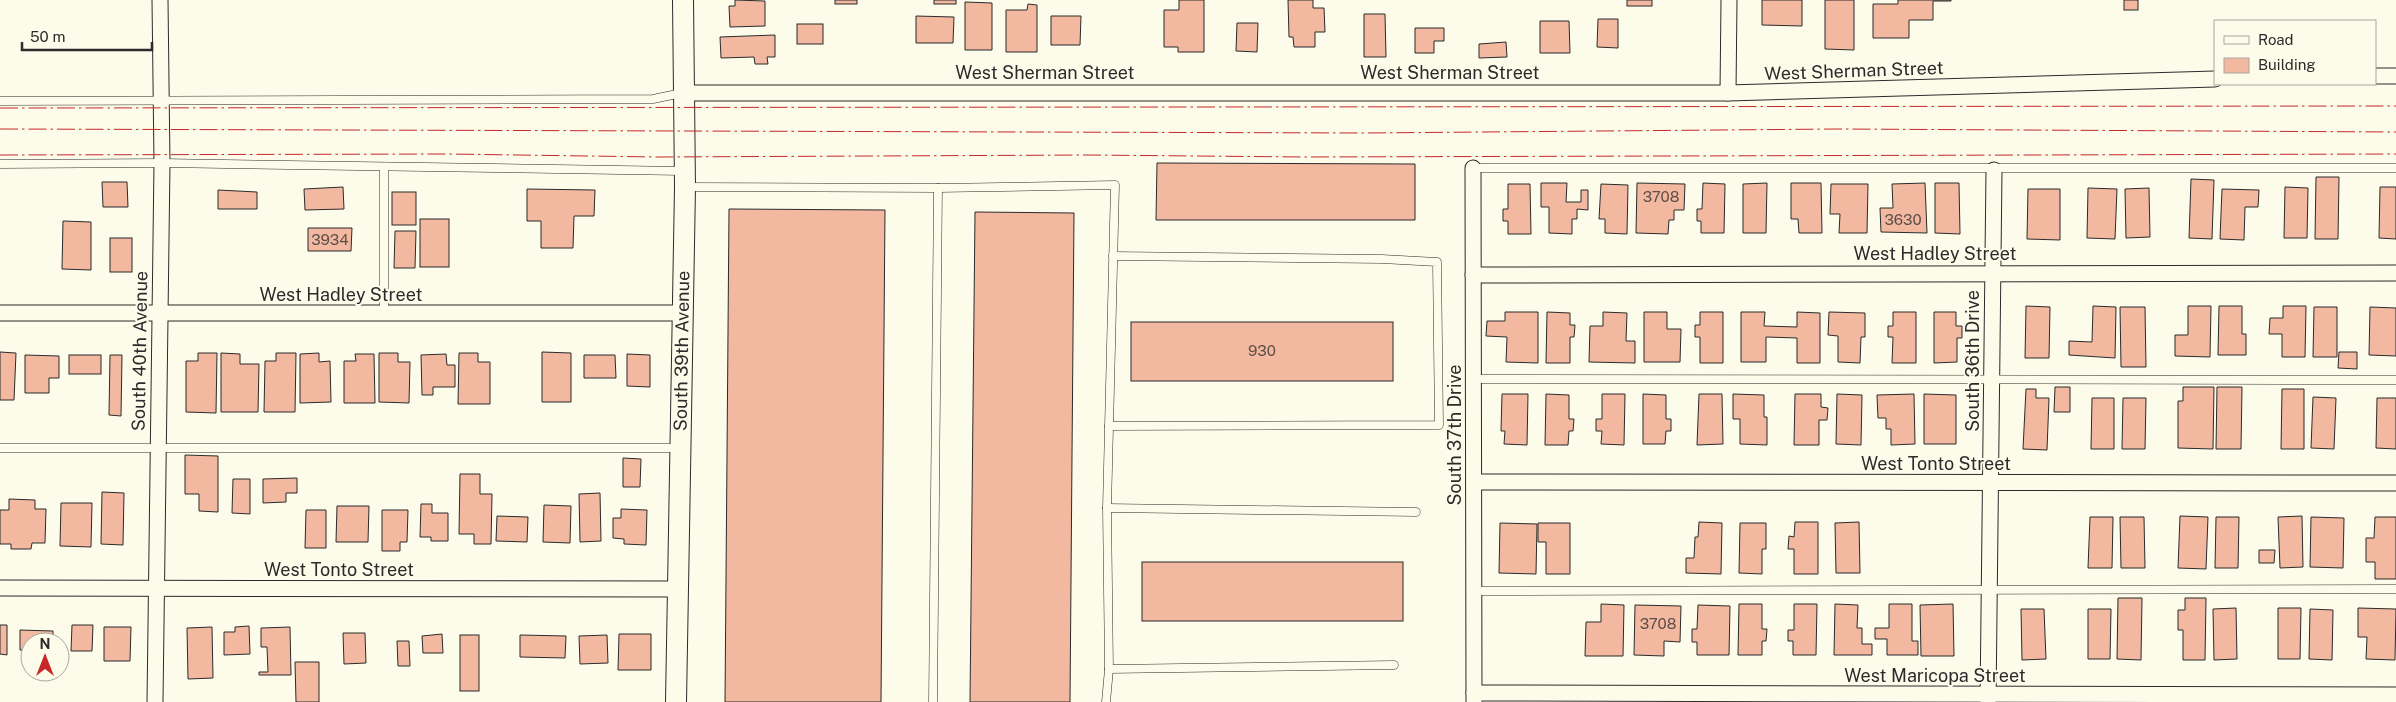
<svg xmlns="http://www.w3.org/2000/svg" width="2396" height="702" font-family="'Public Sans',sans-serif">
<rect width="100%" height="100%" fill="#fdfbea"/>
<g fill="#f2b8a0" stroke="#2b2b2b">
<path d="M735 0 765 1V26L730 27 729 6H735Z"/>
<rect x="835" y="0" width="22" height="4"/>
<rect x="934" y="0" width="22" height="4"/>
<path d="M1179 0H1204V52H1178V47H1164V10H1179Z"/>
<path d="M1288 0H1313V8H1324L1325 32H1315V47H1294L1293 37H1289Z"/>
<rect x="1627" y="0" width="25" height="6"/>
<path d="M1762 0H1802V26L1762 25Z"/>
<path d="M1825 0H1854V50L1825 49Z"/>
<path d="M1898 0H1951V1H1933V20H1909V38H1873V4H1898Z"/>
<rect x="2124" y="0" width="14" height="10"/>
<path d="M965 2 992 3V50H965Z"/>
<path d="M1028 4 1037 5V52H1006V10H1027Z"/>
<path d="M1364 14H1385L1386 57H1364Z"/>
<path d="M916 16 954 17 953 43H916Z"/>
<path d="M1051 16H1081L1080 45H1051Z"/>
<path d="M1598 19H1618V48L1597 47Z"/>
<path d="M1540 21H1569L1570 53H1540Z"/>
<path d="M1237 23H1258L1257 52 1236 51Z"/>
<rect x="797" y="24" width="26" height="20"/>
<path d="M1415 28H1444V41H1434V53H1415Z"/>
<path d="M775 35V57H767L768 64H755L754 57 721 58 720 37Z"/>
<path d="M1506 42 1507 57 1479 58V44Z"/>
<path d="M1157 163 1415 164V220H1156Z"/>
<path d="M2316 177H2339L2338 239H2315Z"/>
<path d="M2191 179 2214 180 2212 239 2189 238Z"/>
<path d="M102 182H127L128 207H103Z"/>
<path d="M1541 183H1567L1566 202H1581V190H1588V210L1577 209V219H1572V234L1549 233V207H1541Z"/>
<path d="M1637 183 1685 184 1684 210H1674V220H1669L1668 234 1636 233Z"/>
<path d="M1703 183 1725 184 1724 233H1701V221H1697V209H1702Z"/>
<path d="M1767 183 1766 233H1743V184Z"/>
<path d="M1791 183H1821L1822 233H1799L1798 219H1791Z"/>
<path d="M1925 183 1927 233 1881 232 1880 208H1893L1892 184Z"/>
<path d="M1935 183H1959L1960 234 1935 233Z"/>
<path d="M1508 184H1530L1531 234H1508V221H1503V209H1508Z"/>
<path d="M1601 184 1628 185 1627 234 1605 233V219H1599Z"/>
<path d="M1831 184H1868L1867 233H1839L1840 214H1830Z"/>
<path d="M343 187 344 209 305 210 304 189Z"/>
<path d="M2285 187 2308 188 2307 238H2284Z"/>
<path d="M2380 187H2396V239L2379 238Z"/>
<path d="M2088 188 2117 189 2115 239 2087 238Z"/>
<path d="M2149 188 2150 237 2126 238 2125 189Z"/>
<path d="M527 189 595 190 594 216H574L573 248H541V221H527Z"/>
<path d="M2028 189H2060V240L2027 239Z"/>
<path d="M2222 189 2259 190 2258 207H2245L2244 240 2220 239Z"/>
<path d="M218 190 257 192V209H218Z"/>
<rect x="392" y="192" width="24" height="33"/>
<path d="M729 209 885 210 881 702H725Z"/>
<path d="M975 212 1074 213 1070 702H970Z"/>
<rect x="420" y="219" width="29" height="48"/>
<path d="M63 221 91 222V270L62 269Z"/>
<path d="M308 228H352L351 251H308Z"/>
<path d="M395 231H416L415 268H394Z"/>
<rect x="110" y="238" width="22" height="34"/>
<path d="M2026 306 2050 307 2049 358H2025Z"/>
<path d="M2093 306 2116 307 2115 358 2069 355V341L2092 342Z"/>
<path d="M2188 306H2211L2210 357 2175 356V335H2188Z"/>
<path d="M2219 306H2242V334H2246V355H2218Z"/>
<path d="M2283 306H2306L2305 357H2282V334H2269L2270 318H2283Z"/>
<path d="M2120 307H2145L2146 367H2121Z"/>
<path d="M2314 307H2337V357H2313Z"/>
<path d="M2370 307 2396 308V356L2369 355Z"/>
<path d="M1505 312H1538V363L1506 362 1507 337 1486 336 1487 321H1505Z"/>
<path d="M1547 312 1570 313V325H1575L1574 337H1570V363H1546Z"/>
<path d="M1603 312 1627 313 1626 341H1635V363L1589 362 1590 326H1603Z"/>
<path d="M1644 312H1667V329H1681L1680 362H1644Z"/>
<path d="M1700 312H1723V363H1700V337H1695V325H1700Z"/>
<path d="M1741 312H1765L1764 326 1797 327V312L1820 313V363H1797V338L1766 337V362H1741Z"/>
<path d="M1829 312 1865 313V337H1861L1860 363 1838 362V336L1828 335Z"/>
<path d="M1893 312H1916V363H1892L1893 337H1888V326H1893Z"/>
<path d="M1934 312H1956V326H1962V338H1957V362L1934 363Z"/>
<rect x="1131" y="322" width="262" height="59"/>
<path d="M0 352 16 353 14 400H0Z"/>
<path d="M542 352 571 353V402H542Z"/>
<path d="M2339 352H2357V369L2338 368Z"/>
<path d="M198 353H217L216 413 186 412V361H198Z"/>
<path d="M221 353 240 354V364H259L258 412H221Z"/>
<path d="M276 353H296L295 412H264L265 361H276Z"/>
<path d="M319 353V362L330 361 331 402 300 403V354Z"/>
<path d="M379 353H398V362H410L409 403 379 402Z"/>
<path d="M459 353H478V362H490V404H458Z"/>
<path d="M355 354H374L375 403H344V361H356Z"/>
<path d="M446 354 447 365H455V387H433V395H422L421 355Z"/>
<path d="M627 354 650 355V387L627 386Z"/>
<path d="M25 355 59 356V378H49V393H25Z"/>
<rect x="69" y="355" width="32" height="19"/>
<path d="M110 355H122L121 416 109 415Z"/>
<path d="M584 355H615L616 378H584Z"/>
<path d="M2055 387H2070V412H2054Z"/>
<path d="M2183 387H2214L2213 449 2178 448V401H2183Z"/>
<path d="M2217 387H2242L2241 449H2216Z"/>
<path d="M2026 389H2036V398H2049L2047 450 2023 449Z"/>
<path d="M2282 389H2304V449H2281Z"/>
<path d="M1502 394H1528L1527 445 1504 444 1505 431H1501Z"/>
<path d="M1546 394 1569 395V419H1574L1573 431H1569L1568 445H1545Z"/>
<path d="M1602 394H1625L1624 445 1601 444 1602 431H1596V419H1602Z"/>
<path d="M1643 394 1666 395V419H1671V431H1666L1665 444H1643Z"/>
<path d="M1699 394H1722L1723 444 1697 445Z"/>
<path d="M1733 394 1764 395V417H1767V445L1740 444V419H1733Z"/>
<path d="M1795 394H1821V407L1828 408 1827 420H1819V445H1794Z"/>
<path d="M1837 394 1862 395 1861 445 1836 444Z"/>
<path d="M1914 394 1915 444 1891 445V429H1886V418H1878L1877 395Z"/>
<path d="M1924 394 1956 395V444H1924Z"/>
<path d="M2313 397 2336 398 2334 449 2311 448Z"/>
<path d="M2092 398H2114V449H2091Z"/>
<path d="M2123 398H2146L2145 449H2122Z"/>
<path d="M2377 398H2396V449L2376 448Z"/>
<path d="M185 455 218 456V512L199 511V494H185Z"/>
<path d="M623 458 641 459 640 487H623Z"/>
<path d="M460 474H480V494H492L491 544H474V534H459Z"/>
<path d="M297 478V493H286V502L263 503V479Z"/>
<path d="M233 479H250V514L232 513Z"/>
<path d="M102 492 124 493 123 545 101 544Z"/>
<path d="M600 493 601 541 580 542 579 494Z"/>
<path d="M9 499 35 500V509H46L45 543H32L31 549H11V544H0V510H9Z"/>
<path d="M61 503H92L91 547 60 546Z"/>
<path d="M421 504H432V513H448V541H431V537H420Z"/>
<path d="M544 505 571 506 570 543 543 542Z"/>
<path d="M337 506H369L368 542H336Z"/>
<path d="M621 509 647 510 646 545 624 544V539L613 538V518H621Z"/>
<path d="M306 510H326V548H305Z"/>
<path d="M382 510H408L407 542H400V551H382Z"/>
<path d="M497 516 528 517 527 542 496 541Z"/>
<path d="M2180 516 2208 517 2206 569 2178 568Z"/>
<path d="M2302 516 2303 567 2280 568 2278 517Z"/>
<path d="M2090 517H2113L2112 568H2088Z"/>
<path d="M2120 517H2144L2145 568H2121Z"/>
<path d="M2216 517H2239L2238 568H2215Z"/>
<path d="M2311 517 2344 518 2343 568 2310 567Z"/>
<path d="M2375 517H2396V579H2375V562H2366V538H2374Z"/>
<path d="M1699 522 1722 523 1721 574 1686 573V558H1694L1695 537H1698Z"/>
<path d="M1795 522H1818V574H1794V549H1788L1789 536 1794 537Z"/>
<path d="M1859 522 1860 573H1836L1835 523Z"/>
<path d="M1500 523 1537 524 1536 574 1499 573Z"/>
<path d="M1538 523H1570V574H1546V542H1538Z"/>
<path d="M1740 523H1766V549H1762V574L1739 573Z"/>
<path d="M2259 550H2275L2274 563H2259Z"/>
<rect x="1142" y="562" width="261" height="59"/>
<path d="M2118 598H2142L2141 660 2117 659Z"/>
<path d="M2185 598H2206L2205 660H2183V630H2178V610H2185Z"/>
<path d="M1601 604 1624 605 1623 656H1585L1586 622H1601Z"/>
<path d="M1739 604H1762V629H1767L1766 641H1762V655H1738Z"/>
<path d="M1794 604H1817L1816 655H1793V641H1788V630H1794Z"/>
<path d="M1835 604 1858 605 1857 628H1862V644H1872V655H1834Z"/>
<path d="M1889 604H1912V641H1918V655H1887V639H1875V628H1889Z"/>
<path d="M1953 604 1954 656H1921L1920 605Z"/>
<path d="M1635 605 1681 606 1680 642 1664 641V656L1634 655Z"/>
<path d="M1698 605 1730 606 1729 655H1697V642H1692V629H1697Z"/>
<path d="M2236 608 2237 659 2214 660 2213 609Z"/>
<path d="M2278 608H2301L2300 659H2278Z"/>
<path d="M2358 608 2396 609 2395 660 2366 659 2367 637H2358Z"/>
<path d="M2021 609H2044L2046 659 2022 660Z"/>
<path d="M2088 609H2111L2110 659H2088Z"/>
<path d="M2310 609 2333 610 2332 660 2309 659Z"/>
<path d="M0 625H7V655L0 654Z"/>
<path d="M72 625H93L92 651H71Z"/>
<path d="M249 626 250 654 224 655V632H235V627Z"/>
<path d="M104 627H131L130 661H104Z"/>
<path d="M212 627 213 678 188 679 187 628Z"/>
<path d="M290 627 291 675H259V672H268L267 647H261V628Z"/>
<path d="M20 630 53 631V642H30V650H20Z"/>
<path d="M343 633H365L366 663 344 664Z"/>
<path d="M442 634 443 653H423L422 636Z"/>
<path d="M619 634H651V670H618Z"/>
<rect x="460" y="635" width="19" height="56"/>
<path d="M520 635 566 636 565 658 520 657Z"/>
<path d="M607 635 608 663 580 664 579 636Z"/>
<path d="M397 641H409L410 666H398Z"/>
<path d="M295 662H319V702H296Z"/>
</g>
<g fill="none" stroke-linecap="round" stroke-linejoin="round">
<g stroke="#2b2b2b" stroke-width="9">
<g id="service">
<path d="M0 101 653 99 682 93"/>
<path d="M0 164 162 163 683 171"/>
<path d="M384 167V313"/>
<path d="M1473 168H2396"/>
<path d="M685 187 938 188 1115 185 1107 508 1109 669 1106 702"/>
<path d="M1473 379 2396 380"/>
<path d="M1109 426 1439 425 1437 262 1382 259 1113 256"/>
<path d="M0 448H680"/>
<path d="M1107 508 1416 512"/>
<path d="M1474 591 2396 589"/>
<path d="M1109 669 1394 665"/>
<path d="M933 702 938 188"/>
</g>
</g>
<g stroke="#2b2b2b" stroke-width="17">
<g id="minor">
<path d="M2375 76H2396"/>
<path d="M684 93H1728L2215 79"/>
<path d="M1728 93 1729 0"/>
<path d="M1473 168 1474 702"/>
<path d="M1473 275 2396 273"/>
<path d="M0 313H683"/>
<path d="M1475 482 2396 483"/>
<path d="M0 588 677 589"/>
<path d="M1474 693 2396 695"/>
<path d="M155 702 162 163 160 0"/>
<path d="M1988 702 1994 170"/>
</g>
</g>
<g stroke="#2b2b2b" stroke-width="22">
<path id="tertiary" d="M676 702 685 187 683 0"/>
</g>
<use href="#service" stroke="#fdfbea" stroke-width="8"/>
<use href="#minor" stroke="#fdfbea" stroke-width="15"/>
<use href="#tertiary" stroke="#fdfbea" stroke-width="20"/>
<g stroke="#c62828" stroke-width="1" stroke-dasharray="18 4 2.5 4" stroke-linecap="butt">
<path d="M0 108 2396 106"/>
<path d="M0 129 1365 133 1838 129 2396 132"/>
<path d="M0 155 448 154 657 157 1089 155 1303 157 2396 154"/>
</g>
</g>
<g text-anchor="middle" stroke-width="4" stroke-linejoin="round" paint-order="stroke">
<g font-size="15" fill="#5d4e48">
<text x="1661" y="202">3708</text>
<text x="1903" y="225">3630</text>
<text x="330" y="245">3934</text>
<text x="1262" y="356">930</text>
<text x="1658" y="629">3708</text>
</g>
<g font-size="18" fill="#2b2b2b" stroke="#fdfbea">
<text transform="translate(1854 71) rotate(-2)" y="6">West Sherman Street</text>
<text x="1045" y="79">West Sherman Street</text>
<text x="1450" y="79">West Sherman Street</text>
<text x="1935" y="260">West Hadley Street</text>
<text x="341" y="301">West Hadley Street</text>
<text transform="translate(140 351) rotate(-89)" y="6">South 40th Avenue</text>
<text transform="translate(682 351) rotate(-89)" y="6">South 39th Avenue</text>
<text transform="translate(1973 361) rotate(-90)" y="6">South 36th Drive</text>
<text transform="translate(1455 435) rotate(-90)" y="6">South 37th Drive</text>
<text x="1936" y="470">West Tonto Street</text>
<text x="339" y="576">West Tonto Street</text>
<text x="1935" y="682">West Maricopa Street</text>
</g>
</g>
<rect x="2214" y="20" width="162" height="65" fill="#fdfbea" stroke="#a9a89e"/>
<rect x="2224" y="36" width="25" height="8" fill="#fdfbea" stroke="#a9a89e"/>
<text x="2258" y="45" font-size="15" fill="#2b2b2b">Road</text>
<rect x="2224" y="58" width="25" height="15" fill="#f2b8a0" stroke="#a9a89e"/>
<text x="2258" y="70" font-size="15" fill="#2b2b2b">Building</text>
<g transform="translate(45 657)"><circle r="24" fill="#fdfbea" stroke="#a9a89e"/>
<path d="M0-4L9 19L0 12L-9 19Z" fill="#c62828"/>
<text y="-8" font-size="14" font-weight="bold" text-anchor="middle" fill="#2b2b2b">N</text>
</g>
<path d="M22 42v8h130v-8" fill="none" stroke="#2b2b2b" stroke-width="2.5"/>
<text x="30" y="42" font-size="15" fill="#2b2b2b" stroke="#fdfbea" stroke-width="4" paint-order="stroke">50 m</text>
</svg>
